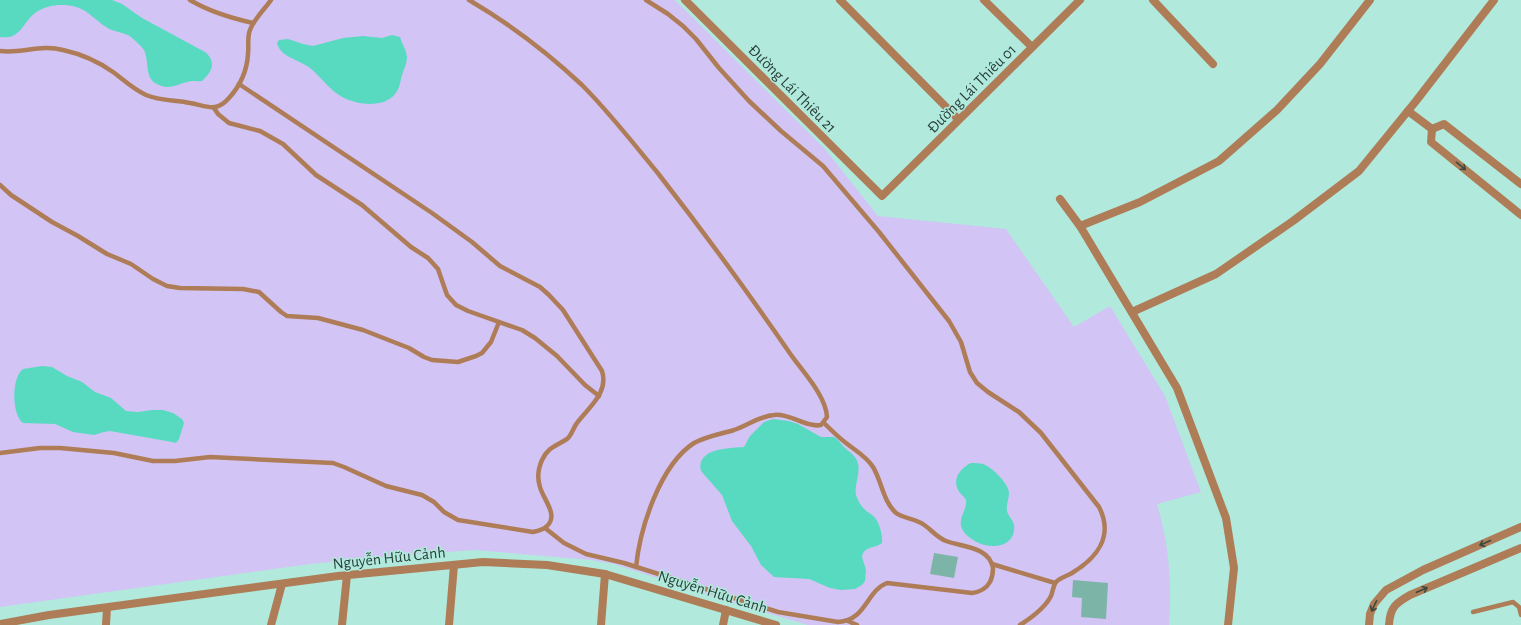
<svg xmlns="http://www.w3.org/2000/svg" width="1521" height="625" font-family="'Alegreya Sans',sans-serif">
<rect width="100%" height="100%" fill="#b1eadc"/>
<path fill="#d2c4f5" d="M0 0H675L825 149 878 216 1006 229 1074 327 1110 306 1165 396 1201 492 1157 504C1169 544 1172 583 1169 625H808L736 604 614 564 591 560 474 550 392 556 310 564 0 607Z"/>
<g fill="#58dac1">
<path d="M0 0H112L122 4 142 18 205 52C217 62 212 72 202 81 197 82 192 80 187 82 175 85 168 91 155 83 145 77 149 60 144 50 141 45 135 41 131 37 124 32 113 32 106 27 96 21 88 10 76 7 63 3 46 5 35 13 22 23 21 40 0 37Z"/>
<path d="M392 35 400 37C402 44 406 49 407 57 407 63 404 69 402 75 400 82 400 88 395 94 384 108 358 105 344 98 330 91 321 77 310 68 300 60 280 57 277 43L279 40 288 39 303 44 313 46 343 38 363 36 382 38Z"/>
<path d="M42 366 52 367 67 376 82 382 95 392 111 398 126 411 138 412 152 410H163L173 413 182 419 184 423 179 439 176 443 172 442 110 431 104 432 94 435 73 432 55 424 23 423C12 415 11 378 23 369Z"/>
<path d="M773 419 789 421 798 424 821 437H834C839 440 841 444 845 448 848 451 852 453 854 456 866 470 850 485 858 500 861 507 866 511 872 515 879 519 883 536 882 543 876 548 868 546 863 553L862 557 866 570 865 581 862 585 855 589 841 590 830 588 809 579 774 577 761 565 751 546 732 521 722 495 701 471C695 448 731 448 744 447L750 436 764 422Z"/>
<path d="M971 463C975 463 979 463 983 464 992 467 1009 484 1009 493 1009 499 1006 505 1007 511 1008 516 1013 520 1014 525 1016 545 996 549 981 544 974 541 963 535 961 526 959 517 967 510 966 500 964 496 960 494 958 490 952 478 961 468 971 463Z"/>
</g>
<g fill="#7db4a8">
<path d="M934 553 958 557 954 578 930 574Z"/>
<path d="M1073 580 1108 583 1106 619 1081 617 1082 598 1072 597Z"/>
</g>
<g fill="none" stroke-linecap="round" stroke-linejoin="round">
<g stroke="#ae7d57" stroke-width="4.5">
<path d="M190 0C210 12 231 18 253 23"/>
<path d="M469 0C510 24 547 52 582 85 609 112 633 143 657 172 703 231 747 291 789 352 801 370 826 395 827 417L821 425C807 428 790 413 774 415 760 416 748 425 734 430 721 434 707 436 694 443 660 465 640 528 636 567"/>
<path d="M646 0 668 14 683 26 696 39 719 68 749 101 781 131 823 166 879 232 949 321 961 342 970 372 977 383 988 392 1019 412 1041 433 1099 507C1114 536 1097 558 1072 573 1067 576 1061 577 1056 582 1053 586 1053 591 1051 596 1045 608 1031 618 1020 625"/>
<path d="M0 51C22 54 40 44 63 50 81 54 99 62 113 72 124 80 133 89 146 95 160 101 175 100 190 103 207 106 216 113 229 98 240 86 247 70 248 54 249 46 247 37 250 30 254 19 264 10 271 0"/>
<path d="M214 108 218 114 229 123 260 131 283 144 316 175 362 205 411 247 428 258 438 269 447 295 456 305 468 311 522 330 535 338 557 356 585 385 599 396"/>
<path d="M0 185 11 195 52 222 78 236 107 254 131 264 153 279 167 286 180 288 243 289 259 292 281 312 287 316 318 318 363 330 409 348 424 357 432 360 458 362 476 356 482 353 491 342 499 322"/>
<path d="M0 453 40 448H60L114 453 153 461H175L210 457 333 463 344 467 386 486 422 495 434 502 444 512 458 520 533 532C538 531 543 530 547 526 559 515 543 499 540 487 537 478 538 469 542 460 548 447 556 446 567 439 572 435 573 428 577 423 588 408 609 393 602 371L563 310 549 295 540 287 500 266 472 242 432 213 239 84"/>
<path d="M545 528 564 543 586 554 624 563 778 612 838 622C867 620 866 591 887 583L972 593C979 592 986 589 990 582 992 578 993 573 993 568 989 546 961 547 946 541 935 537 929 526 919 522 911 518 903 518 896 513 883 501 882 482 873 467 866 456 856 451 846 443 838 437 831 430 824 423"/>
<path d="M992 564 1055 583"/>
<path d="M1473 612 1513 602 1519 607 1521 615"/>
<path d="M848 621 857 625"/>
</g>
<g stroke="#ae7d57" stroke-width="8">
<path d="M685 0 882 196 1080 0"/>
<path d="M840 0 958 119"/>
<path d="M984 0 1032 47"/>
<path d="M1153 0 1213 64"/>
<path d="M1408 111 1432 129"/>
<path d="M1432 129 1431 142 1521 215"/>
<path d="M1432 129 1444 124 1521 184"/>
<path d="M1060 199 1080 226 1177 388 1226 518 1234 568 1228 625"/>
<path d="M1080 226 1140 202 1219 161 1277 110 1320 64 1370 0"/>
<path d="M1132 312 1216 274 1293 221 1359 171 1416 101 1494 0"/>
<path d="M106 625 107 608"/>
<path d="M271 625 282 584"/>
<path d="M342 625 347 575"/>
<path d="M449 625 454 565"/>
<path d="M601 625 605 574"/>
<path d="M723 625 726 610"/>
<path d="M1369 625 1370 614 1374 604 1386 590 1423 570 1521 527"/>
<path d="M1389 625C1390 607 1396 603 1410 595L1521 548"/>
</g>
<path stroke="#ae7d57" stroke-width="8" d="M0 624 49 615 338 576 483 562 547 565 605 574 776 625"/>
</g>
<defs><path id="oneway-shaft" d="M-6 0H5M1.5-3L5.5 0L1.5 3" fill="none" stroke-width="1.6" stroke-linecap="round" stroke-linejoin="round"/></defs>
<g stroke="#3d493e">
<use href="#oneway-shaft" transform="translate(1461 166) rotate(39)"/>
<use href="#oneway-shaft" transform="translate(1485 543) rotate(156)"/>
<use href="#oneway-shaft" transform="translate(1422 590) rotate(-23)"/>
<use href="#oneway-shaft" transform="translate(1374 606) rotate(116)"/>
</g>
<g text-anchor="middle" stroke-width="3" stroke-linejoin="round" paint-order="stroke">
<g font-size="16" fill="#29403a" stroke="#b1eadc">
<text transform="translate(793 88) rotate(45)" y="6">Đường Lái Thiêu 21</text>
<text transform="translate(971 88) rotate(-45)" y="6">Đường Lái Thiêu 01</text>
<text transform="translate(389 557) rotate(-6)" y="6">Nguyễn Hữu Cảnh</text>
<text transform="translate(713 591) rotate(17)" y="6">Nguyễn Hữu Cảnh</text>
</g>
</g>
</svg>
